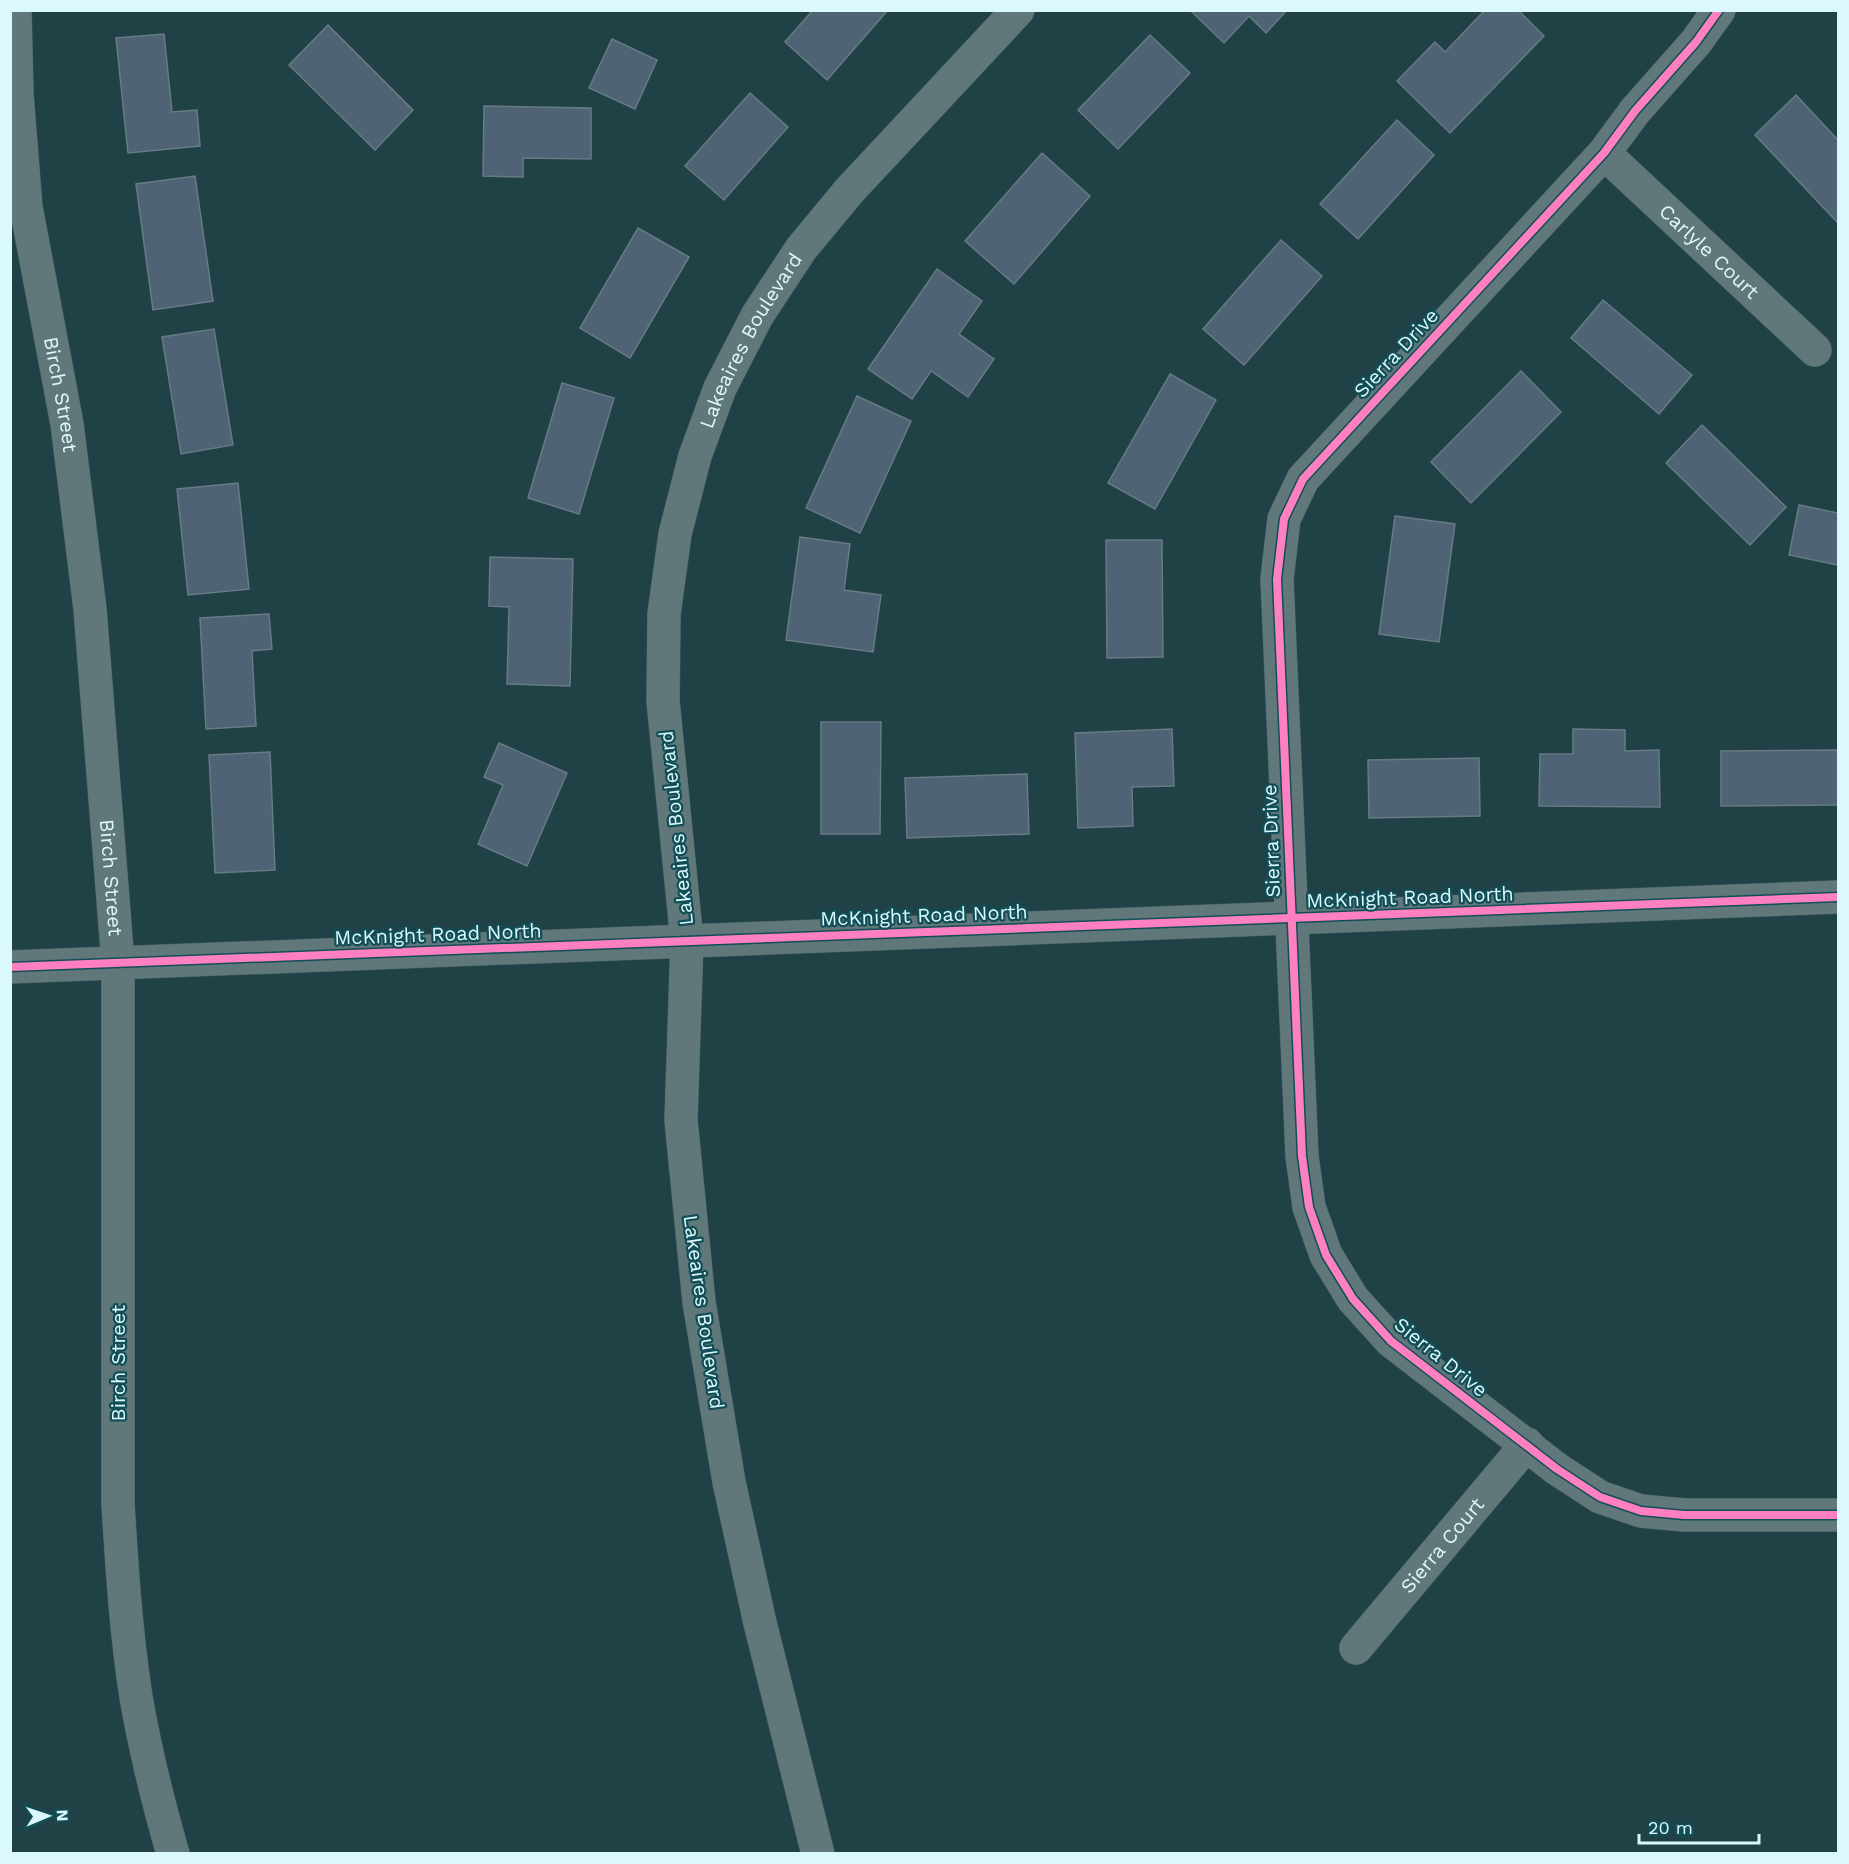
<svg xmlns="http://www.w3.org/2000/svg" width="1849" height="1864" font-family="'Work Sans',sans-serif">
<rect width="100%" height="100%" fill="#204247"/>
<g fill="#4e6374" stroke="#687a84" stroke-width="1.5">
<path d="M813 10H888L827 80 785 42Z"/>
<path d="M1190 10H1287L1266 33 1249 16 1224 43Z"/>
<path d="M1485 10H1518L1544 36 1450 133 1397 81 1435 42 1445 52Z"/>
<path d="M328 25 413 110 375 150 289 65Z"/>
<path d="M164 34 172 112 197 110 200 146 128 153 116 38Z"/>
<path d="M1150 35 1190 73 1118 149 1078 110Z"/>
<path d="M612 39 657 60 635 109 589 88Z"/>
<path d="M750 93 788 127 724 200 685 166Z"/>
<path d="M1796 95 1838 140V223L1755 135Z"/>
<path d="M484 106 591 108V159L523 158V177L483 176Z"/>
<path d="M1397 120 1434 155 1358 239 1320 204Z"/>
<path d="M1042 153 1090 196 1014 284 965 241Z"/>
<path d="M195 176 213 301 153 310 136 184Z"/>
<path d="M638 228 689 257 630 358 580 328Z"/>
<path d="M1281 240 1322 276 1244 365 1203 329Z"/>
<path d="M937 269 982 301 959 334 994 359 968 397 931 371 912 399 868 369Z"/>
<path d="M1603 300 1692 375 1659 414 1571 338Z"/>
<path d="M214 329 233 445 181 454 162 337Z"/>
<path d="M1521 371 1561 412 1471 503 1431 462Z"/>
<path d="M1170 374 1216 400 1155 509 1108 483Z"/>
<path d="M562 383 614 398 579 514 528 498Z"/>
<path d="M857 396 911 421 860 533 806 508Z"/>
<path d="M1702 425 1786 507 1750 545 1666 463Z"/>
<path d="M238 483 249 589 188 595 177 489Z"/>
<path d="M1799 505 1838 513V565L1789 555Z"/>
<path d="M1395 516 1455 524 1439 642 1379 634Z"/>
<path d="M800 537 850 544 844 590 881 595 873 652 786 640Z"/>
<path d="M1106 540H1162L1163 657 1107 658Z"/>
<path d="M490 557 573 559 570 686 507 684 509 607 489 606Z"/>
<path d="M269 614 272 649 252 651 256 726 206 729 200 618Z"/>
<path d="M821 722H881L880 834H821Z"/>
<path d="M1172 729 1174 786 1132 787 1133 826 1078 828 1075 733Z"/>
<path d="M1573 729 1625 730V751L1659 750 1660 807 1539 806 1540 754H1573Z"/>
<path d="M499 743 567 773 527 866 478 844 503 785 484 777Z"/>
<path d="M1838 750V805L1721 806V751Z"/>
<path d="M270 752 275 870 215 873 209 755Z"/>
<path d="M1479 758 1480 816 1369 818 1368 760Z"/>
<path d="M1027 774 1029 834 907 838 905 778Z"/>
</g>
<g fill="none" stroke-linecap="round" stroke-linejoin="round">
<g stroke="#445e61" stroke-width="34">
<g id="minor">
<path id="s1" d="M15 10 17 94 26 207 67 424 90 609 118 963V1504C122 1568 126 1633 136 1697 145 1749 158 1802 173 1854"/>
<path d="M1719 10 1696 42 1635 111 1604 153 1303 479 1284 519 1277 579 1302 1156 1309 1207 1326 1255 1353 1299 1391 1341 1557 1469 1600 1497 1641 1511 1684 1515H1838"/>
<path id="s2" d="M1604 153 1815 350"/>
<path d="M10 967 1838 897"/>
<path id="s3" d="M1356 1648 1527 1444"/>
<path id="s4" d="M818 1854 760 1623 729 1482 699 1302 681 1120 687 941 663 701 664 614 675 534 695 456 720 388 757 316 801 249 849 191 1018 10"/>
</g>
</g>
<use href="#minor" stroke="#61787b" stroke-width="33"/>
<g stroke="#114e56" stroke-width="11">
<g id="cycleway">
<path d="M1719 10 1696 42 1635 111 1604 153 1303 479 1284 519 1277 579 1302 1156 1309 1207 1326 1255 1353 1299 1391 1341 1557 1469 1600 1497 1641 1511 1684 1515H1838"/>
<path d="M10 967 1838 897"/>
</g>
</g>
<use href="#cycleway" stroke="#ff80c0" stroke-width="8"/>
</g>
<g text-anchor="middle" stroke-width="4.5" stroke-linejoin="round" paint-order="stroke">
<g font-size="20" fill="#dbf8fc" stroke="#114e56">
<text dy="7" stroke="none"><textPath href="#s2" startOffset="144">Carlyle Court</textPath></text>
<text dy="7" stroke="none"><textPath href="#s4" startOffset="1545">Lakeaires Boulevard</textPath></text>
<text transform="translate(1396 353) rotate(-47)" y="7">Sierra Drive</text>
<text dy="7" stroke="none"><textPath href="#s1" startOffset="388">Birch Street</textPath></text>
<text transform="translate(676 828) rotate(-96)" y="7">Lakeaires Boulevard</text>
<text transform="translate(1271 841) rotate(-92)" y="7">Sierra Drive</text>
<text dy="7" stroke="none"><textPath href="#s1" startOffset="874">Birch Street</textPath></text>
<text transform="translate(1410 897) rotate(-2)" y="7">McKnight Road North</text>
<text transform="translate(924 915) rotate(-2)" y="7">McKnight Road North</text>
<text transform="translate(438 934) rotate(-2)" y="7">McKnight Road North</text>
<text transform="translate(704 1312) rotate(82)" y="7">Lakeaires Boulevard</text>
<text transform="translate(1441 1357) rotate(39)" y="7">Sierra Drive</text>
<text transform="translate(118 1363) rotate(-90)" y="7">Birch Street</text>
<text dy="7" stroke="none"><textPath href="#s3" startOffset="134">Sierra Court</textPath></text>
</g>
</g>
<rect width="1849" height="1864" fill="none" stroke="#dbf8fc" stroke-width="24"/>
<g transform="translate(48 1816) rotate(88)" stroke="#114e56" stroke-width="4.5" paint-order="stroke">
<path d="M0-4.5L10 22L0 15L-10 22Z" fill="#dbf8fc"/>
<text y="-9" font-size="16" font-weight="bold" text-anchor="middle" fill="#dbf8fc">N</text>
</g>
<path d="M1639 1834v9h120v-9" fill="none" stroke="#dbf8fc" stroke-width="3"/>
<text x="1648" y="1834" font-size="18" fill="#dbf8fc" stroke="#114e56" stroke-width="4.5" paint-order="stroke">20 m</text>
</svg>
